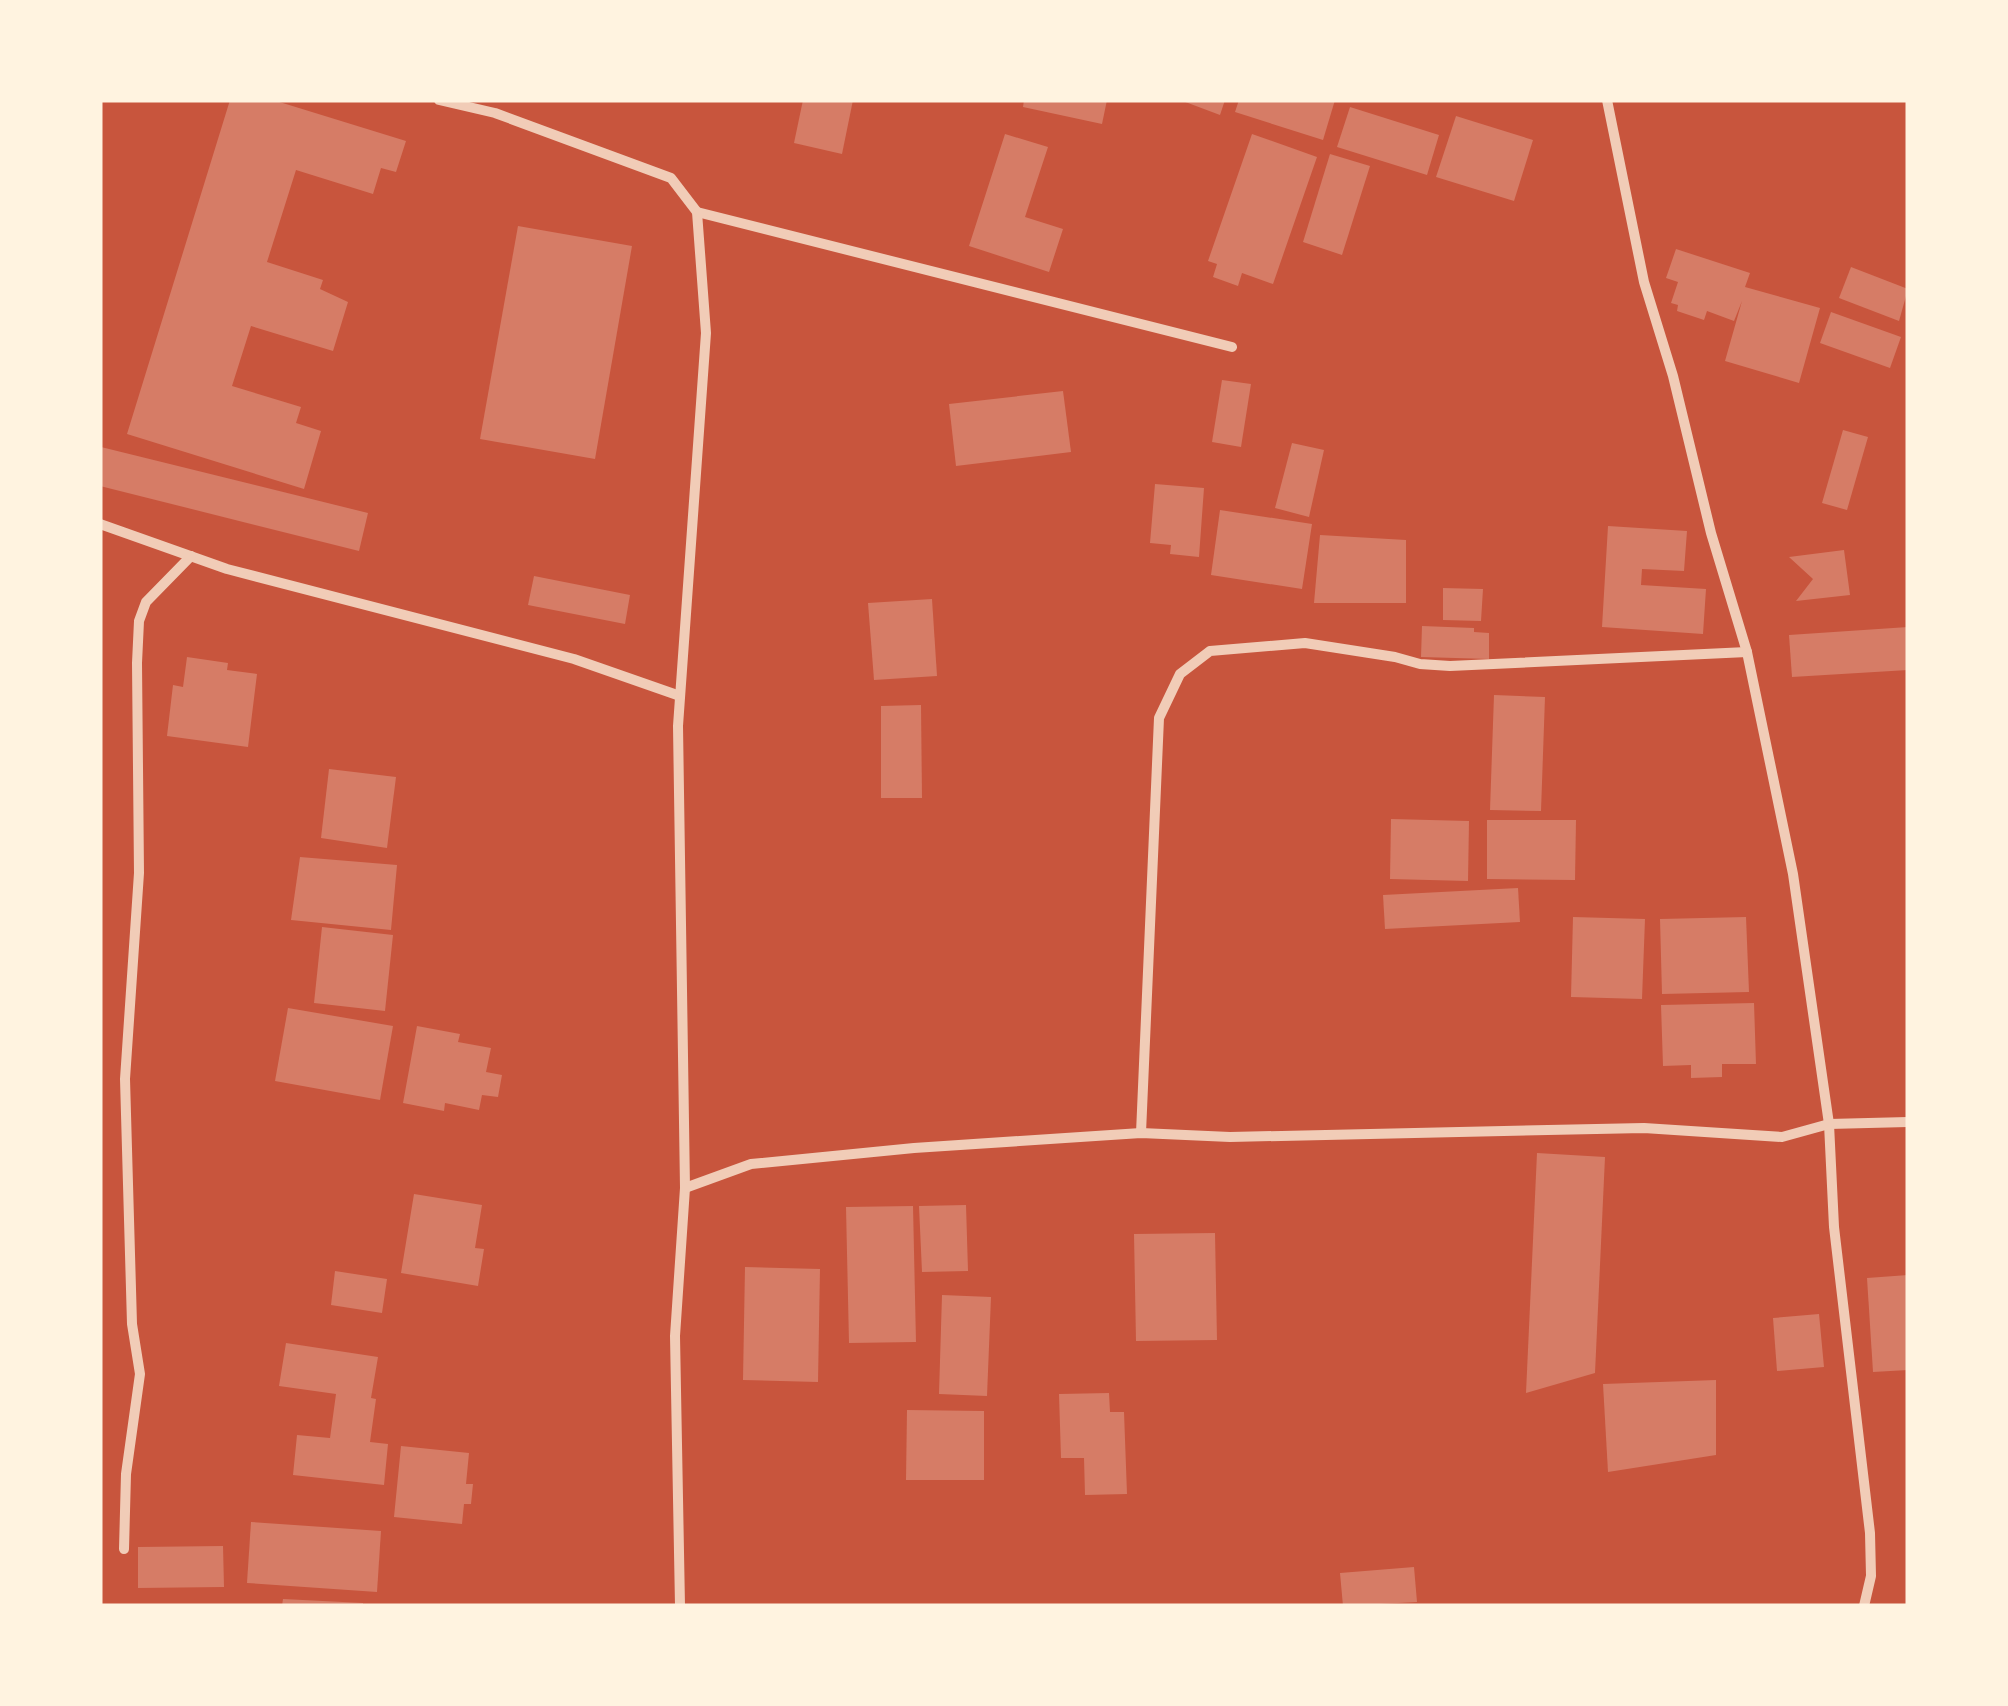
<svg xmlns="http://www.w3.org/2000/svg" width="2008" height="1706" font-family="'Times New Roman',serif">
<rect width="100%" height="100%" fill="#c8553d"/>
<g fill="#d67c66">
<path d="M230 100H273L406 141 396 172 381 168 373 194 296 170 267 262 323 280 320 289 348 302 333 351 251 326 232 386 301 407 296 423 321 431 304 489 127 434Z"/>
<path d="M803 100H853L842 154 794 143Z"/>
<path d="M1024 100H1107L1102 124 1023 107Z"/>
<path d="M1180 100H1225L1220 115Z"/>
<path d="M1239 100H1335L1323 140 1235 112Z"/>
<path d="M1350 107 1439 135 1427 175 1337 147Z"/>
<path d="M1456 116 1533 140 1514 201 1436 177Z"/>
<path d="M1005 134 1048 147 1025 217 1063 229 1049 272 969 246Z"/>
<path d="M1252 134 1317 157 1273 284 1242 273 1238 286 1213 277 1217 264 1208 261Z"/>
<path d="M1330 154 1370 166 1342 255 1303 242Z"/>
<path d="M518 226 632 246 595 459 480 439Z"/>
<path d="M1676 249 1750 273 1745 287 1820 308 1799 383 1725 361 1742 301 1734 321 1707 311 1704 320 1677 311 1678 305 1671 303 1678 282 1666 278Z"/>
<path d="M1851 267 1908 289 1899 321 1839 298Z"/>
<path d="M1831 312 1901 337 1890 368 1820 343Z"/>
<path d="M1222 380 1251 384 1241 447 1212 442Z"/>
<path d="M1063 391 1071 452 956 466 949 404Z"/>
<path d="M1843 430 1868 437 1847 510 1822 503Z"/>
<path d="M1292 443 1324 450 1309 517 1275 508Z"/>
<path d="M101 447 368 513 359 551 100 486Z"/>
<path d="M1155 484 1204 488 1199 557 1170 554 1171 545 1150 543Z"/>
<path d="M1220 510 1312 524 1302 589 1211 575Z"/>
<path d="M1608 526 1687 531 1684 571 1642 569 1641 585 1706 589 1703 634 1602 627Z"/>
<path d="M1320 535 1406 540V603H1314Z"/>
<path d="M1844 550 1850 595 1796 601 1813 579 1789 557Z"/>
<path d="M534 576 630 595 625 624 528 605Z"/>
<path d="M1443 588 1483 589 1481 621 1443 620Z"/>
<path d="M932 599 937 676 874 680 868 603Z"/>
<path d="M1422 626 1474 628V632L1489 633V659L1421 657Z"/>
<path d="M1908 627V670L1792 677 1789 635Z"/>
<path d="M187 657 228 663 227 670 257 674 248 747 167 736 173 685 183 687Z"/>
<path d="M1494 695 1545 697 1541 811 1490 810Z"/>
<path d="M921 705 922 798H881V706Z"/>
<path d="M329 769 396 777 387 848 321 838Z"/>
<path d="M1391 819 1469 821 1468 881 1390 879Z"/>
<path d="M1487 820H1576L1575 880 1487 879Z"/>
<path d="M300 857 397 865 391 930 291 920Z"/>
<path d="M1518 888 1520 922 1385 929 1383 895Z"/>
<path d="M1573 917 1645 919 1642 999 1571 997Z"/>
<path d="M1746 917 1749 992 1662 994 1660 919Z"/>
<path d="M322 927 393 935 385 1011 314 1003Z"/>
<path d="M1754 1003 1756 1064H1722V1077L1691 1078V1065L1663 1066 1661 1005Z"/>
<path d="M288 1008 393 1026 380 1100 275 1081Z"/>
<path d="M417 1026 460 1034 458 1042 491 1048 486 1072 502 1075 498 1097 482 1095 479 1110 445 1103 444 1111 403 1103Z"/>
<path d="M1537 1153 1605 1157 1595 1373 1526 1393Z"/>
<path d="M414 1194 482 1205 475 1248 484 1249 478 1286 401 1273Z"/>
<path d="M966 1205 968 1271 922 1272 919 1206Z"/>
<path d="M913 1206 916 1342 849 1343 846 1207Z"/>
<path d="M1215 1233 1217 1340 1136 1341 1134 1234Z"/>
<path d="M745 1267 820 1269 818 1382 743 1380Z"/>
<path d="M335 1271 387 1279 382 1313 331 1305Z"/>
<path d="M1908 1275V1370L1873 1372 1867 1278Z"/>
<path d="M942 1295 991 1297 987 1396 939 1394Z"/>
<path d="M1819 1314 1824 1367 1777 1371 1773 1318Z"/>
<path d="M286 1343 378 1357 371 1398 376 1399 370 1442 388 1444 384 1485 293 1475 297 1435 330 1438 336 1394 279 1386Z"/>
<path d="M1716 1380V1455L1608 1472 1603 1384Z"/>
<path d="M1109 1393 1110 1412H1124L1127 1494 1085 1495 1084 1458H1061L1059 1394Z"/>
<path d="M907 1410 984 1411V1480H906Z"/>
<path d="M401 1446 469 1453 466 1484H473L471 1504H464L462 1524 394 1517Z"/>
<path d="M251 1522 381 1531 377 1592 247 1583Z"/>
<path d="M223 1546 224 1587 138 1588V1547Z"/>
<path d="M1414 1567 1417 1602 1343 1606 1340 1573Z"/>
<path d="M283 1599 363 1603V1606H282Z"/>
</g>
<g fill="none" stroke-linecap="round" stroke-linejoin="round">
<g stroke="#f1ccb7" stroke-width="10">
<path d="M439 100 495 113 671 178 697 212 706 333 678 726 685 1188 675 1336 680 1606"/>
<path d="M1607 100 1644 282 1673 376 1711 533 1747 652 1793 874 1829 1124 1834 1227 1870 1533 1871 1576 1864 1606"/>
<path d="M697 212 1232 347"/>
<path d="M100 524 227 569 574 659 680 696"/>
<path d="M1141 1133 1159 718 1180 674 1210 651 1305 643 1395 657 1420 664 1450 666 1747 652"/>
<path d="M685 1188 751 1164 914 1148 1141 1133 1230 1137 1644 1128 1782 1137 1829 1124 1908 1122"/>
<path d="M124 1549 126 1474 140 1374 132 1324 125 1079 139 873 137 663 139 621 146 602 191 556"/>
</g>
</g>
<rect width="2008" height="1706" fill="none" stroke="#fff3e0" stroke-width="205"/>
</svg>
